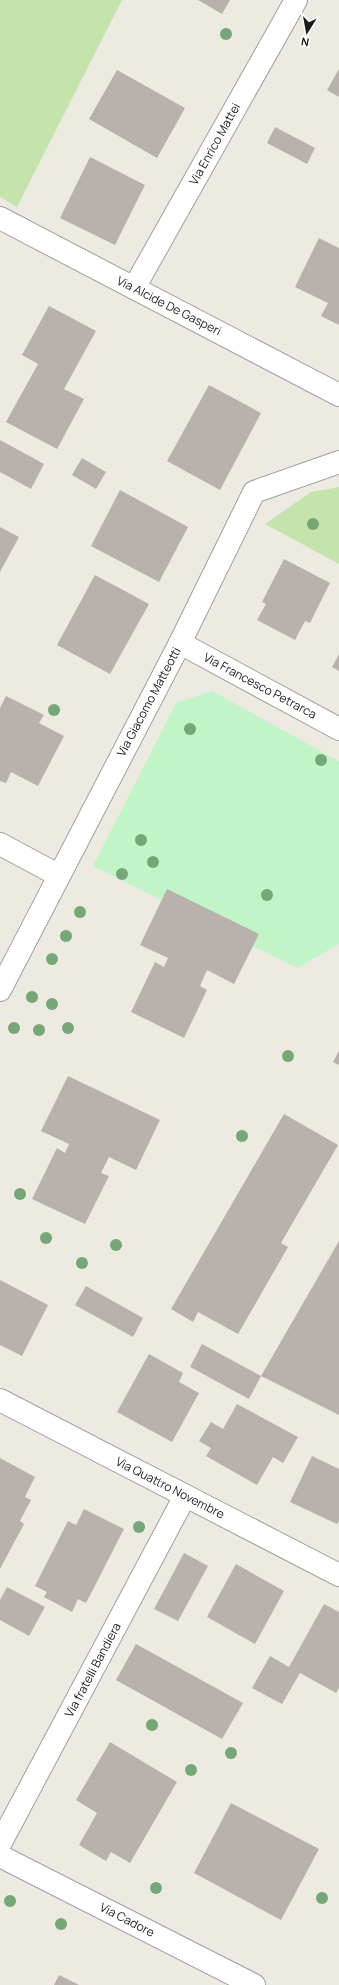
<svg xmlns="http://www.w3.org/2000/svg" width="339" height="1985" font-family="Manrope,sans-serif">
<rect width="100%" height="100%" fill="#edeae2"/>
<g fill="#c4e4ab">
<path d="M0 0H122L17 207 0 197Z"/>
<path d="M339 487V564L265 524 311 492Z"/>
</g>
<path fill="#c1f5c8" d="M212 691 339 761V944L297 968 93 866 176 703Z"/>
<g fill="#b9b2ac">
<path d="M198 0H230L222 14Z"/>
<path d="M339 69V97L327 90Z"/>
<path d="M117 70 185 108 157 158 89 119Z"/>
<path d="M275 127 315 148 307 164 267 143Z"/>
<path d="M90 157 145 185 115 245 60 218Z"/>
<path d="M319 238 339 248V325L321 316 328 303 295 287Z"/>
<path d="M49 306 96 331 64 389 84 399 57 449 6 422 38 364 22 355Z"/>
<path d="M209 385 261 413 220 490 167 461Z"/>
<path d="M0 440 44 464 31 489 0 472Z"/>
<path d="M82 458 106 472 96 489 72 475Z"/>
<path d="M120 490 188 527 159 582 91 546Z"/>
<path d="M0 527 19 537 0 572Z"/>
<path d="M284 559 330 583 310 623 305 621 295 640 257 620 266 604 262 602Z"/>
<path d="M95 575 149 604 110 674 57 645Z"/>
<path d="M339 654V671L332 667Z"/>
<path d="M6 696 44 715 39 723 64 736 38 786 11 772 6 783 0 781V708Z"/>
<path d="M167 889 259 934 234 984 207 970 200 986 207 990 184 1038 131 1012 155 962 164 967 168 958 140 945Z"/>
<path d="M339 1051V1065L333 1062Z"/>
<path d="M68 1076 160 1120 136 1170 109 1157 101 1173 109 1176 85 1224 32 1199 57 1148 65 1153 69 1144 41 1131Z"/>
<path d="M284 1114 338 1145 281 1243 288 1247 238 1334 198 1312 193 1322 171 1309Z"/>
<path d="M339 1241V1415L261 1376Z"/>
<path d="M0 1280 48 1305 22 1356 0 1345Z"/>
<path d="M86 1286 143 1318 133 1337 75 1305Z"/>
<path d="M202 1344 261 1376 249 1399 190 1367Z"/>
<path d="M149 1354 183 1373 179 1382 199 1393 172 1442 117 1412Z"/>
<path d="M237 1404 298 1437 283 1463 273 1457 257 1485 206 1456 211 1448 199 1441 211 1422 223 1429Z"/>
<path d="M312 1456 339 1469V1521L337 1524 290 1502Z"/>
<path d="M0 1458 35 1477 25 1497 31 1500 20 1521 24 1524 0 1569Z"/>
<path d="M84 1509 124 1529 86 1603 78 1599 72 1612 44 1597 47 1592 35 1586 68 1521 76 1525Z"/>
<path d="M184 1553 208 1566 178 1621 154 1609Z"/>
<path d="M236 1564 284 1591 255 1644 207 1617Z"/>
<path d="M7 1587 45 1607 29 1636 0 1620V1600Z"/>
<path d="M324 1604 339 1612V1688L336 1693 300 1673 282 1704 252 1688 270 1656 289 1667Z"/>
<path d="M136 1644 243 1703 222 1739 116 1680Z"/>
<path d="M110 1742 177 1782 130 1863 111 1852 106 1861 79 1845 97 1813 76 1800Z"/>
<path d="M231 1803 319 1849 281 1920 194 1873Z"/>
<path d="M59 1975 79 1985H54Z"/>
</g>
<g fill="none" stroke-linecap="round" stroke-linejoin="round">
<g stroke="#a0a0a0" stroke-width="24">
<g id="minor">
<path d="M0 218 339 395"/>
<path d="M134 288 296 0"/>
<path d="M180 643 339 729"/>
<path d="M0 844 58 875"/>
<path d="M0 990 180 643 254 492 339 462"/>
<path d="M0 1400 339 1575"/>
<path d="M0 1844 185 1496"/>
<path d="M0 1856 254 1985"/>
</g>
</g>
<use href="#minor" stroke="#fff" stroke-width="22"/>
</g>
<g fill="#75a777">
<circle cx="226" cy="34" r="6"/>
<circle cx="313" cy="524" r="6"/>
<circle cx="54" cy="710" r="6"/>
<circle cx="190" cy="729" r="6"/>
<circle cx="321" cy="760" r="6"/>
<circle cx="141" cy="840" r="6"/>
<circle cx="153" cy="862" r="6"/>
<circle cx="122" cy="874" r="6"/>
<circle cx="267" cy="895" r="6"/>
<circle cx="80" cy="912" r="6"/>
<circle cx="66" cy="936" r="6"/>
<circle cx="52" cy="959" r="6"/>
<circle cx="32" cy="997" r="6"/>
<circle cx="52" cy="1004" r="6"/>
<circle cx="14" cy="1028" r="6"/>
<circle cx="68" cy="1028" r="6"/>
<circle cx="39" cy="1030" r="6"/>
<circle cx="288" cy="1056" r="6"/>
<circle cx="242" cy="1136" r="6"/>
<circle cx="20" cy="1194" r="6"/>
<circle cx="46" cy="1238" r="6"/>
<circle cx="116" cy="1245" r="6"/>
<circle cx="82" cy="1263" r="6"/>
<circle cx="139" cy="1527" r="6"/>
<circle cx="152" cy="1725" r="6"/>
<circle cx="231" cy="1753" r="6"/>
<circle cx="191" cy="1770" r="6"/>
<circle cx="156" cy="1888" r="6"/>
<circle cx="322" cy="1898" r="6"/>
<circle cx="10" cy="1901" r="6"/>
<circle cx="61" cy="1924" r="6"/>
</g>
<g text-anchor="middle" stroke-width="4" stroke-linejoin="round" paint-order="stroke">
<g font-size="12" fill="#1c1c1c" stroke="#fff">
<text transform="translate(215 144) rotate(-61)" y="4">Via Enrico Mattei</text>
<text transform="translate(169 306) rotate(27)" y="4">Via Alcide De Gasperi</text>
<text transform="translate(260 686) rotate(28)" y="4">Via Francesco Petrarca</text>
<text transform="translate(149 702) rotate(-62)" y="4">Via Giacomo Matteotti</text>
<text transform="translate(170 1488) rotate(27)" y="4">Via Quattro Novembre</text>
<text transform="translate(93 1670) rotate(-62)" y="4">Via fratelli Bandiera</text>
<text transform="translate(127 1920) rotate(27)" y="4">Via Cadore</text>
</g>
</g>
<g transform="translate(307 32) rotate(191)" stroke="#ffffff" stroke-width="3" paint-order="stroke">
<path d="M0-3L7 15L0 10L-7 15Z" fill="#1c1c1c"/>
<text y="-6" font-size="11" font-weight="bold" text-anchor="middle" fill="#1c1c1c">N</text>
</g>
</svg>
